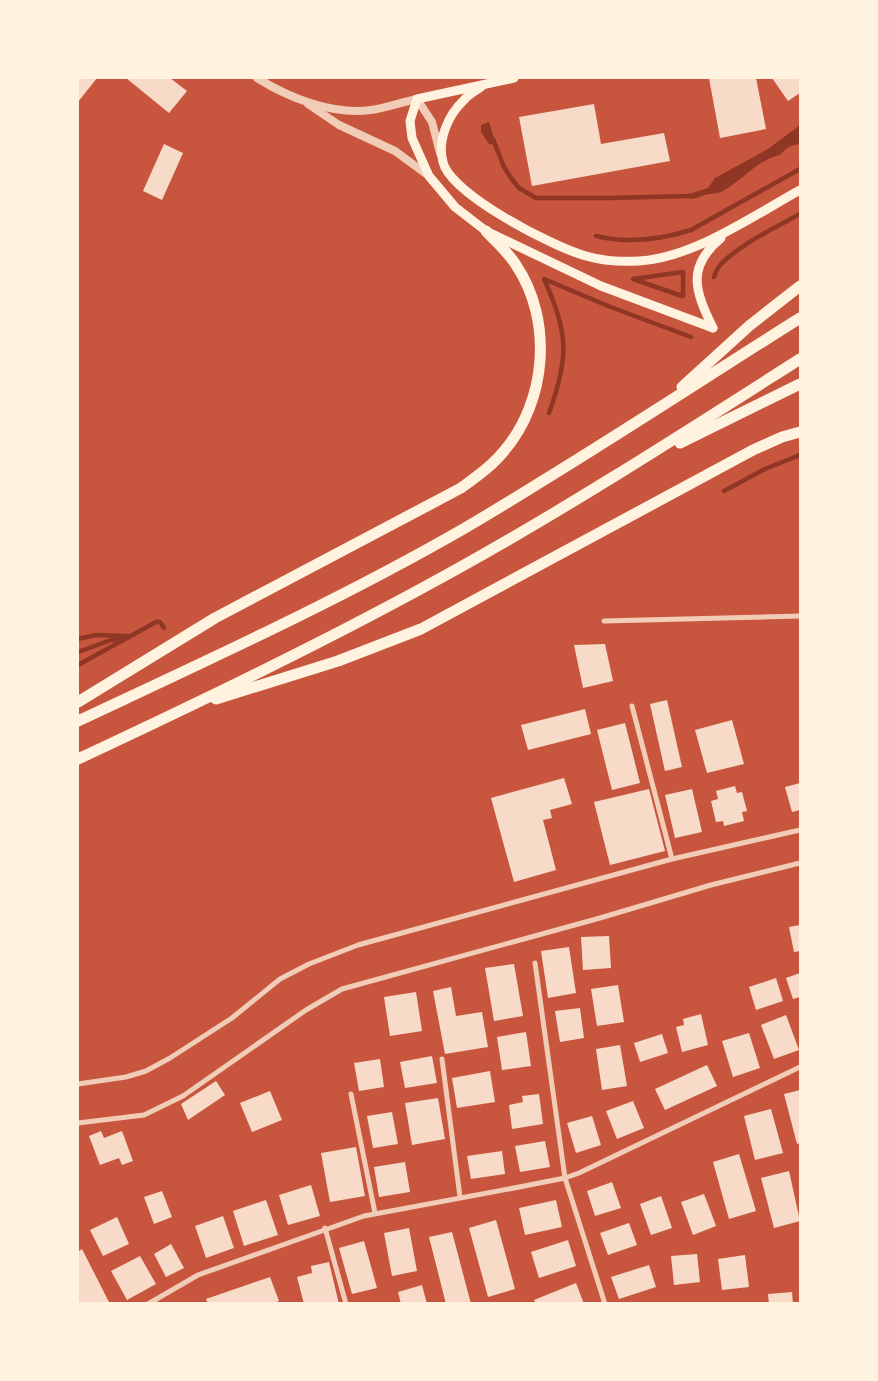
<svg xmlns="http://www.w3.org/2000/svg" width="878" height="1381" font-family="'Work Sans',sans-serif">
<rect width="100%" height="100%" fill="#c8553d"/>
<g fill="#8f3625">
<path d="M489 122 496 145 489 144 481 132V125Z"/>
<path d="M800 125V144C790 145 786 148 780 155 758 159 740 183 721 192 716 194 711 193 705 195 698 197 695 200 687 198L686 195 708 188 715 178 768 149Z"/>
</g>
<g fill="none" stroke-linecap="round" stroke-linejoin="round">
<g stroke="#8f3625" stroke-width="4.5">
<path d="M493 139 504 167 511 178 519 188 536 198H610L690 196"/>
<path d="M596 236C628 244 659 240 691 230L800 169"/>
<path d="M714 277C716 271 719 265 724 261 745 242 776 227 800 214"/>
<path d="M682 296 633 279 683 272V296"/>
<path d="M549 413C569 358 569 333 544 279L608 306 691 337"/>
<path d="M724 491 765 469 800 455"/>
<path d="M78 639 96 635 128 636"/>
<path d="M78 652 111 640H120"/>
<path d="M78 665 156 622H160L164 628"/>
</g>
</g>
<g fill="#f7dbc8">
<path d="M78 78H97L78 102Z"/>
<path d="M126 78H170L187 91 169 113Z"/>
<path d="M709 78H756L766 129 720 138Z"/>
<path d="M772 78H800V93L788 101Z"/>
<path d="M594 104 601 144 664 133 670 161 532 186 519 117Z"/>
<path d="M164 144 183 153 162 200 143 191Z"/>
<path d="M605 644 613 681 583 688 574 645Z"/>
<path d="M667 700 682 767 665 771 650 704Z"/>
<path d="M585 709 591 734 528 750 521 725Z"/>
<path d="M732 720 744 764 707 773 695 730Z"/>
<path d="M625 723 640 783 612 790 597 730Z"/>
<path d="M564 778 572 804 550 810 552 818 543 820 556 870 514 882 491 798Z"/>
<path d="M800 783V810L792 812 785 787Z"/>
<path d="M735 786 737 793 742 792 747 811 742 812 744 821 724 826 723 821 716 822 711 801 718 799 716 791Z"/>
<path d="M649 789 665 851 610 865 594 802Z"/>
<path d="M692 789 702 832 675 838 665 795Z"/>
<path d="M800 925V951L794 952 789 927Z"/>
<path d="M609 936 611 968 583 970 581 937Z"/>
<path d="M569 947 576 993 548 998 541 951Z"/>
<path d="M514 964 523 1016 494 1021 485 968Z"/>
<path d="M800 973V997L793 999 786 978Z"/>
<path d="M776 978 783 1001 756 1010 749 987Z"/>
<path d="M618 985 624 1022 597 1026 591 989Z"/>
<path d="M451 987 456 1016 482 1012 488 1047 445 1054 433 991Z"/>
<path d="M416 992 422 1031 390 1036 384 997Z"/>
<path d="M580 1008 584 1038 560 1042 555 1011Z"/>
<path d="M701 1014 708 1045 682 1052 676 1027 684 1025 683 1019Z"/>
<path d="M786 1015 799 1050 774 1059 761 1025Z"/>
<path d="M526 1032 531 1066 502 1070 497 1037Z"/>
<path d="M749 1033 760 1068 733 1077 722 1041Z"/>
<path d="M662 1034 668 1053 640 1062 634 1043Z"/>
<path d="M620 1045 627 1086 602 1090 596 1049Z"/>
<path d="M432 1056 437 1083 405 1088 400 1062Z"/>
<path d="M380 1059 384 1087 359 1091 354 1063Z"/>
<path d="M707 1065 717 1086 665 1110 655 1089Z"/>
<path d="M490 1071 495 1102 457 1108 452 1078Z"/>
<path d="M216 1081 225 1095 188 1120 181 1104Z"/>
<path d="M800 1090V1143L797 1144 784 1094Z"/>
<path d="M270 1091 282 1120 252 1132 240 1103Z"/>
<path d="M539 1094 543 1124 512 1129 509 1105 523 1102 522 1096Z"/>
<path d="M438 1098 445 1139 412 1145 405 1103Z"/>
<path d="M633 1101 644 1128 617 1139 606 1111Z"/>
<path d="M771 1109 783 1153 755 1160 744 1116Z"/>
<path d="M392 1112 398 1144 373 1148 367 1116Z"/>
<path d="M592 1116 601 1145 576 1153 567 1123Z"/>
<path d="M101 1131 104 1138 122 1131 133 1161 122 1165 119 1158 100 1165 89 1136Z"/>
<path d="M545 1141 550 1167 520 1172 515 1146Z"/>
<path d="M356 1147 365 1196 330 1202 321 1153Z"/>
<path d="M502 1151 505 1174 471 1179 467 1156Z"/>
<path d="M739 1154 756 1211 729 1219 713 1162Z"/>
<path d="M405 1162 410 1192 379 1197 374 1167Z"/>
<path d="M789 1171 800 1221 774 1228 761 1178Z"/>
<path d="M612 1182 621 1208 595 1216 587 1191Z"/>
<path d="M311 1185 320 1216 288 1225 279 1195Z"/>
<path d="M162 1191 172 1217 154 1224 144 1197Z"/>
<path d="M704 1194 716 1226 693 1235 681 1202Z"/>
<path d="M661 1196 672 1228 651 1235 640 1204Z"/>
<path d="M266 1200 278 1235 244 1246 233 1211Z"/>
<path d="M556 1200 562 1227 525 1235 519 1208Z"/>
<path d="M223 1216 234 1248 206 1258 195 1226Z"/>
<path d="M117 1217 129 1244 103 1256 90 1230Z"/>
<path d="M496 1220 515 1289 488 1297 469 1228Z"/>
<path d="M629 1223 637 1245 608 1255 600 1233Z"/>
<path d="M409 1228 417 1271 392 1276 384 1233Z"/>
<path d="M452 1232 471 1304H446L429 1237Z"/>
<path d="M568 1240 576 1266 539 1278 531 1252Z"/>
<path d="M364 1241 377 1288 352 1294 339 1248Z"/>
<path d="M171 1244 184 1268 166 1277 154 1254Z"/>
<path d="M82 1249 110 1304H80L78 1299V1252Z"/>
<path d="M697 1254 700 1282 674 1285 671 1256Z"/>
<path d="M745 1255 749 1287 722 1290 718 1259Z"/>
<path d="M140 1256 156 1284 127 1300 111 1271Z"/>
<path d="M329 1262 339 1304H304L297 1277 312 1273 311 1266Z"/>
<path d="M649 1265 656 1287 619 1299 611 1277Z"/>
<path d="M270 1277 279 1301 271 1304H208L206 1299Z"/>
<path d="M576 1283 584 1304H536L534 1300Z"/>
<path d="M422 1285 427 1304H401L398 1292Z"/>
<path d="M792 1292 793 1304H769L768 1294Z"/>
</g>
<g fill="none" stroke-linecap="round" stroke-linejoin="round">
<g stroke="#f1ccb7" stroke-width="5">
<path d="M604 621 800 616"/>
<path d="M632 706 672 859"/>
<path d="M535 963 565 1178 605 1304"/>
<path d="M442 1059 460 1197"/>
<path d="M78 1084 126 1077 146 1071 170 1058 232 1018 280 979 309 964 358 945 672 859 800 830"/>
<path d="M351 1094 375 1213"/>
<path d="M78 1123 144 1115 183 1096 306 1010 342 989 600 918 711 885 800 863"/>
<path d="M325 1228 346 1304"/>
<path d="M148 1304 198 1275 364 1216 514 1188 565 1178 579 1173 800 1067"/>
</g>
<g stroke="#f1ccb7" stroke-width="8">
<path d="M257 78C289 98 332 115 371 110 386 108 402 102 417 99L432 122 440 153"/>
<path d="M308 104 339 125 395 151 429 176"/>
</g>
<g stroke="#fff3e0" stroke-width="9">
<path d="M514 78 417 99 410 121 412 138 429 176 455 207 486 231 601 286 713 328"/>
<path d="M482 86C476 91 469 94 464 100 448 115 437 141 443 162 450 194 555 248 586 256 603 261 621 262 639 261 693 258 753 216 800 190"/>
<path d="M713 328C695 291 686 267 721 238"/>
</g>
<g stroke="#fff3e0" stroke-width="11">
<path d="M682 387 749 326 800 286"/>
<path d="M680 443 800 384"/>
<path d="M216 699 338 661 421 629 753 450 782 437 800 432"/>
<path d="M78 702 215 618 461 488C476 477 492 466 504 451 547 401 553 320 516 265 508 252 496 242 486 231"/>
<path d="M78 721C208 660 340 600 465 528 579 461 689 388 800 318"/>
<path d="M78 759C206 699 333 638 457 569 574 504 687 431 800 359"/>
</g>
</g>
<rect width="878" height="1381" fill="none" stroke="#fff3e0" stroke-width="158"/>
</svg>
